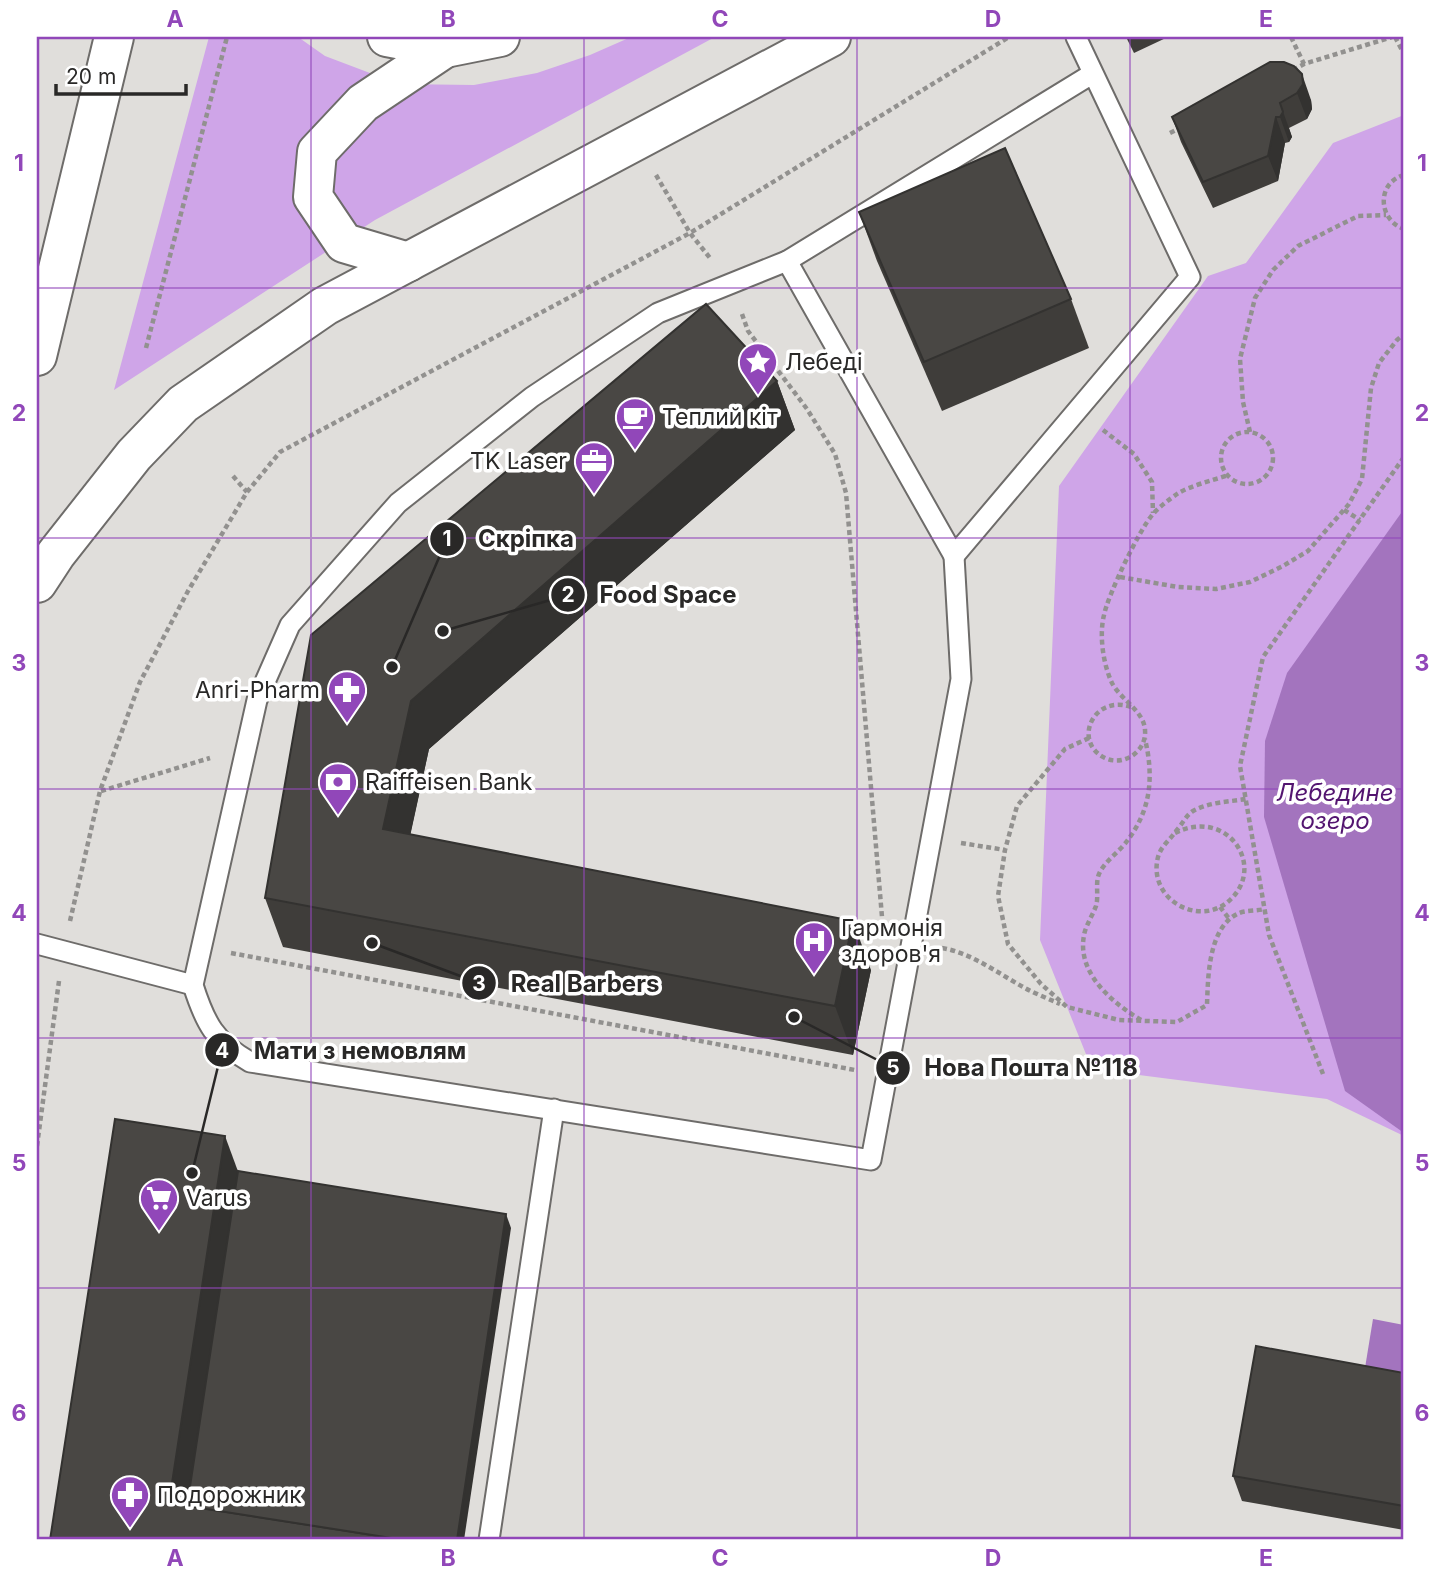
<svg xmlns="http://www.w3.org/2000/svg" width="1441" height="1577" font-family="Inter,sans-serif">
<rect width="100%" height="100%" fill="#e0dedb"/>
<g fill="#cfa5e8">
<path d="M209 37H298L325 56 399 84 474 85 537 73 590 55 631 37H715L375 220 114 390Z"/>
<path d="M1404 115V1136L1327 1099 1092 1069 1040 940 1059 486 1208 276 1246 263 1333 143Z"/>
</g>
<g fill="#a374be">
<path d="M1404 509V1133L1345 1091 1264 817 1265 741 1287 673Z"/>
<path d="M1373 1319 1404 1325V1381L1364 1374Z"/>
</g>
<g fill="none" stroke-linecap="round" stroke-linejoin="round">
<g stroke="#6e6c6a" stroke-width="23">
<g id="lane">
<path d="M1076 37 1190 277 954 556 787 261 1092 74"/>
<path d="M787 261 658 313 532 397 398 503 290 625 257 700 193 985C205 1023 215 1042 250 1062L871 1160 961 679 954 556"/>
<path d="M37 944 193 985"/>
<path d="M489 1540 554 1109"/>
</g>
</g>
<g stroke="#6e6c6a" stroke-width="42">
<g id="secondary">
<path d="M387 37 445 48 500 37"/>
<path d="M408 262 344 243 313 197 317 152 363 103 445 48"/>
<path d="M37 356 114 37"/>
<path d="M37 583 56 554 134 455 183 404 325 306 831 37"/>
</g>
</g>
<g stroke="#92918f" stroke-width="4.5" stroke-dasharray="5 3.5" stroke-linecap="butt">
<path d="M1291 37 1304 64"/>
<path d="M1395 37 1404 54"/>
<path d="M1293 70 1304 64 1392 37"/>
<path d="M1170 133 1180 128"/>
<path d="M656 175 690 233 710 258"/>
<path d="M1404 175C1376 183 1378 220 1404 229"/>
<path d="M742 314 748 331 807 409 835 454 846 493 882 917"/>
<path d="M146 348 227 37"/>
<path d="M1103 430 1134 454 1152 482 1153 513"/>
<path d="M1250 432 1243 402 1240 359 1255 298 1273 270 1298 246 1358 216 1386 215"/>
<circle cx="1247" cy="458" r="26"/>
<path d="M233 476 247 492"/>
<path d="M1344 510 1360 520"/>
<path d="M1120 577 1178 587 1216 589 1250 582 1283 566 1308 551 1349 504 1362 479 1371 388 1379 363 1397 340 1404 334"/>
<path d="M1131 707C1093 694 1072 742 1105 758 1124 767 1147 751 1145 730 1144 711 1121 700 1112 683 1103 664 1099 635 1104 615 1108 595 1139 530 1153 514 1159 507 1170 499 1177 494 1191 485 1212 481 1228 475"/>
<path d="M1089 738 1065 749 1017 806 1005 850 998 896 1008 944 1041 984 1067 1007 1119 1020 1177 1022 1207 1005C1208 978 1208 929 1237 914 1244 910 1257 911 1265 909"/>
<path d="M101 791 210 758"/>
<path d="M1175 833C1227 807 1266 865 1231 899 1201 929 1147 900 1158 857 1161 846 1170 840 1176 831 1182 825 1186 815 1193 811 1209 802 1228 802 1246 799"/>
<path d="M961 843 1005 850"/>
<path d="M1220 907 1230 920"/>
<path d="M70 921 100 791 140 682 188 591 247 492 280 452 690 233 1009 37"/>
<path d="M942 948C972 953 999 974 1025 988 1036 994 1049 999 1060 1004"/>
<path d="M231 953 855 1070"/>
<path d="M1141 1020C1111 1002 1074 971 1085 931 1088 922 1093 914 1096 906 1099 896 1095 883 1099 874 1104 862 1120 851 1127 841 1151 810 1154 777 1145 739"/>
<path d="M1323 1074 1269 935 1240 766 1263 657 1404 457"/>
<path d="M37 1146 59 981"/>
</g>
<use href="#lane" stroke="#fff" stroke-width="19"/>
<use href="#secondary" stroke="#fff" stroke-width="38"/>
</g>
<g fill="#3f3d3a">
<path d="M1126 37H1168L1134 53Z"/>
<path d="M1270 62 1311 100 1312 109 1307 119 1289 128 1292 137 1289 142 1285 143 1278 181 1213 208 1181 142 1172 117Z"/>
<path d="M859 212 1071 299 1089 348 942 411 877 261Z"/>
<path d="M777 381 795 430 429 749 410 835 871 970 853 1055 283 947 265 898Z"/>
<path d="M1404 1373V1530L1242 1501 1233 1476Z"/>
</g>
<g fill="#333230">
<path d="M1302 74 1311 100 1312 109 1307 119 1297 93Z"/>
<path d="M1280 103 1292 137 1289 142 1280 117Z"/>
<path d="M1276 117 1285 143 1278 181 1268 156Z"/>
<path d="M777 381 795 430 429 749 401 878 383 829 411 701Z"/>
<path d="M853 921 871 970 853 1055 835 1006Z"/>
<path d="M225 1136 243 1185 183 1540 169 1503Z"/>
<path d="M506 1214 511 1228 464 1540H457Z"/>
</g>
<g fill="#494744" stroke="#333230" stroke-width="2">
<path d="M1270 62H1284L1294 66 1302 74 1303 84 1297 93 1280 103 1283 112 1280 117H1276L1268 156 1203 182 1172 117Z"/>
<path d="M1005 148 1071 299 924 362 859 212Z"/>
<path d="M706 304 777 381 411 701 383 829 853 921 835 1006 265 898 311 635Z"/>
<path d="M115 1119 225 1136 169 1503 404 1540H50Z"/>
<path d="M238 1171 506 1214 457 1540H404L187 1506Z"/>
<path d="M1256 1346 1404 1373V1506L1233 1476Z"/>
</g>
<path fill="none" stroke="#9147b9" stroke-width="2" stroke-opacity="0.55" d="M311 37V1540M584 37V1540M857 37V1540M1130 37V1540M37 288H1404M37 538H1404M37 789H1404M37 1038H1404M37 1288H1404"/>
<defs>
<g id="sight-pin" transform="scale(2.0125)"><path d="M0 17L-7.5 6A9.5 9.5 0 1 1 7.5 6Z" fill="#9147b9" stroke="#fff"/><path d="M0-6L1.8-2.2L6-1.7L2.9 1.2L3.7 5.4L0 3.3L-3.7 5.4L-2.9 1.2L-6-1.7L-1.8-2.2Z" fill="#fff"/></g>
<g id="cafe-pin" transform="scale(2.0125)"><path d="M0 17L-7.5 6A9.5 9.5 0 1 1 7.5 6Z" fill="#9147b9" stroke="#fff"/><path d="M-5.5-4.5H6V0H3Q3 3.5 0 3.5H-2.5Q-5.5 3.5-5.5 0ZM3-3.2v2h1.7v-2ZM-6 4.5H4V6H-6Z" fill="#fff"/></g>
<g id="office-pin" transform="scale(2.0125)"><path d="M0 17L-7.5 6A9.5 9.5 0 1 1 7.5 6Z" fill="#9147b9" stroke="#fff"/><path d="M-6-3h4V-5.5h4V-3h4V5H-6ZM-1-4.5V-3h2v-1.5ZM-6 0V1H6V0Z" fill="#fff"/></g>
<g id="pharmacy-pin" transform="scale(2.0125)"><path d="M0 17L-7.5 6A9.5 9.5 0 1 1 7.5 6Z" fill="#9147b9" stroke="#fff"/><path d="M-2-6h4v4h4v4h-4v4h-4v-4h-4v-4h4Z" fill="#fff"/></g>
<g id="bank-pin" transform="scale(2.0125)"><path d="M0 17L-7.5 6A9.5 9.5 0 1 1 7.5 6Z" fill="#9147b9" stroke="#fff"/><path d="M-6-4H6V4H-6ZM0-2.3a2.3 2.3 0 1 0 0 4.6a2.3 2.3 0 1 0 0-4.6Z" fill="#fff"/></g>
<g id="hospital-pin" transform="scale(2.0125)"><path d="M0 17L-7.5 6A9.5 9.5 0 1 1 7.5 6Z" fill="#9147b9" stroke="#fff"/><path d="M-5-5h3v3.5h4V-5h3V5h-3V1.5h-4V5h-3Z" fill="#fff"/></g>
<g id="supermarket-pin" transform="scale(2.0125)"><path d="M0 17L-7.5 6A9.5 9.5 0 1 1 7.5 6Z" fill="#9147b9" stroke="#fff"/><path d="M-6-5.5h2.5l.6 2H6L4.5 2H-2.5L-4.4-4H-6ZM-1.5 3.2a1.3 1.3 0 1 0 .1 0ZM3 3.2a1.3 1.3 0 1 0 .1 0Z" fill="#fff"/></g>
</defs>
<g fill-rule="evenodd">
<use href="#sight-pin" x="758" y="362"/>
<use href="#cafe-pin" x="635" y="417"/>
<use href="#office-pin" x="594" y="461"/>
<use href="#pharmacy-pin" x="347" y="690"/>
<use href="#bank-pin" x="338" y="782"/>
<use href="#hospital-pin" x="814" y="941"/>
<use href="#supermarket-pin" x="159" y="1198"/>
<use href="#pharmacy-pin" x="130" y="1495"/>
</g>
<g text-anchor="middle" stroke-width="7" stroke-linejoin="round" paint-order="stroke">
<g font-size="23" fill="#292827" stroke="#fff" text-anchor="start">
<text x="785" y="370">Лебеді</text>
<text x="662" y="425">Теплий кіт</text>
<text x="567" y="469" text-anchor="end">TK Laser</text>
<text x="320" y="698" text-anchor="end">Anri-Pharm</text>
<text x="365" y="790">Raiffeisen Bank</text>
<text x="841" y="936">Гармонія<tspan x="841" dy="26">здоров'я</tspan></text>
<text x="186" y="1206">Varus</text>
<text x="157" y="1503">Подорожник</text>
</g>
<g font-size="24" font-style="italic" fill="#531570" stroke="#fff">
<text x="1335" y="801">Лебедине<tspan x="1335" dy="28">озеро</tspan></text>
</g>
</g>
<path fill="none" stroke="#292827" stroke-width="2.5" d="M392 667L447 539M443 631L568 595M372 943L479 983M192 1173L222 1050M794 1017L893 1068"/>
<g fill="#292827" stroke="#fff" stroke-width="2.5">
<circle cx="392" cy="667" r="7"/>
<circle cx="443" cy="631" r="7"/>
<circle cx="372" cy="943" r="7"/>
<circle cx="192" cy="1173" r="7"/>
<circle cx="794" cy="1017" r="7"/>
<circle cx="447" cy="539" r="18"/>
<circle cx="568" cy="595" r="18"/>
<circle cx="479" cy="983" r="18"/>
<circle cx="222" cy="1050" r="18"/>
<circle cx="893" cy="1068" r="18"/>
</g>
<g font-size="21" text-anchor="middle" font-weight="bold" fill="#fff">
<text x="447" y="546">1</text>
<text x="568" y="602">2</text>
<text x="479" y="991">3</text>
<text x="222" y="1058">4</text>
<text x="893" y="1075">5</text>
</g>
<g font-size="24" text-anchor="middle" font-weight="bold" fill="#292827" stroke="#fff" stroke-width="7" stroke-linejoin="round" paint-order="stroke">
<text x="526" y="547">Скріпка</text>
<text x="668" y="603">Food Space</text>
<text x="585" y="992">Real Barbers</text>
<text x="360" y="1059">Мати з немовлям</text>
<text x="1031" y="1076">Нова Пошта №118</text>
</g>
<rect width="1441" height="1577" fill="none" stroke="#ffffff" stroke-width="77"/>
<path d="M56 84v10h130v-10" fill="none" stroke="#292827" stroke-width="3.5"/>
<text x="66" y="84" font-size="21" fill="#292827" stroke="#ffffff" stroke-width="5" paint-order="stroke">20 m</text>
<rect x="38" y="38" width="1364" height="1500" fill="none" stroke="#9147b9" stroke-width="2.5"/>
<g font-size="23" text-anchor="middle" font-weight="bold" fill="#9147b9">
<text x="175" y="27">A</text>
<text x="448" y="27">B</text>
<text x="720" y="27">C</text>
<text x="993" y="27">D</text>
<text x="1266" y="27">E</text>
<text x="19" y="171">1</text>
<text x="1422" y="171">1</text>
<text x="19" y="421">2</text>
<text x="1422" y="421">2</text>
<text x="19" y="671">3</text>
<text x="1422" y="671">3</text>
<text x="19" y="921">4</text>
<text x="1422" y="921">4</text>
<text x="19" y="1171">5</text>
<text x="1422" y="1171">5</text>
<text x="19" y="1421">6</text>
<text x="1422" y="1421">6</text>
<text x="175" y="1566">A</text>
<text x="448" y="1566">B</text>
<text x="720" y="1566">C</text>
<text x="993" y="1566">D</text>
<text x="1266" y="1566">E</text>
</g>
</svg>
